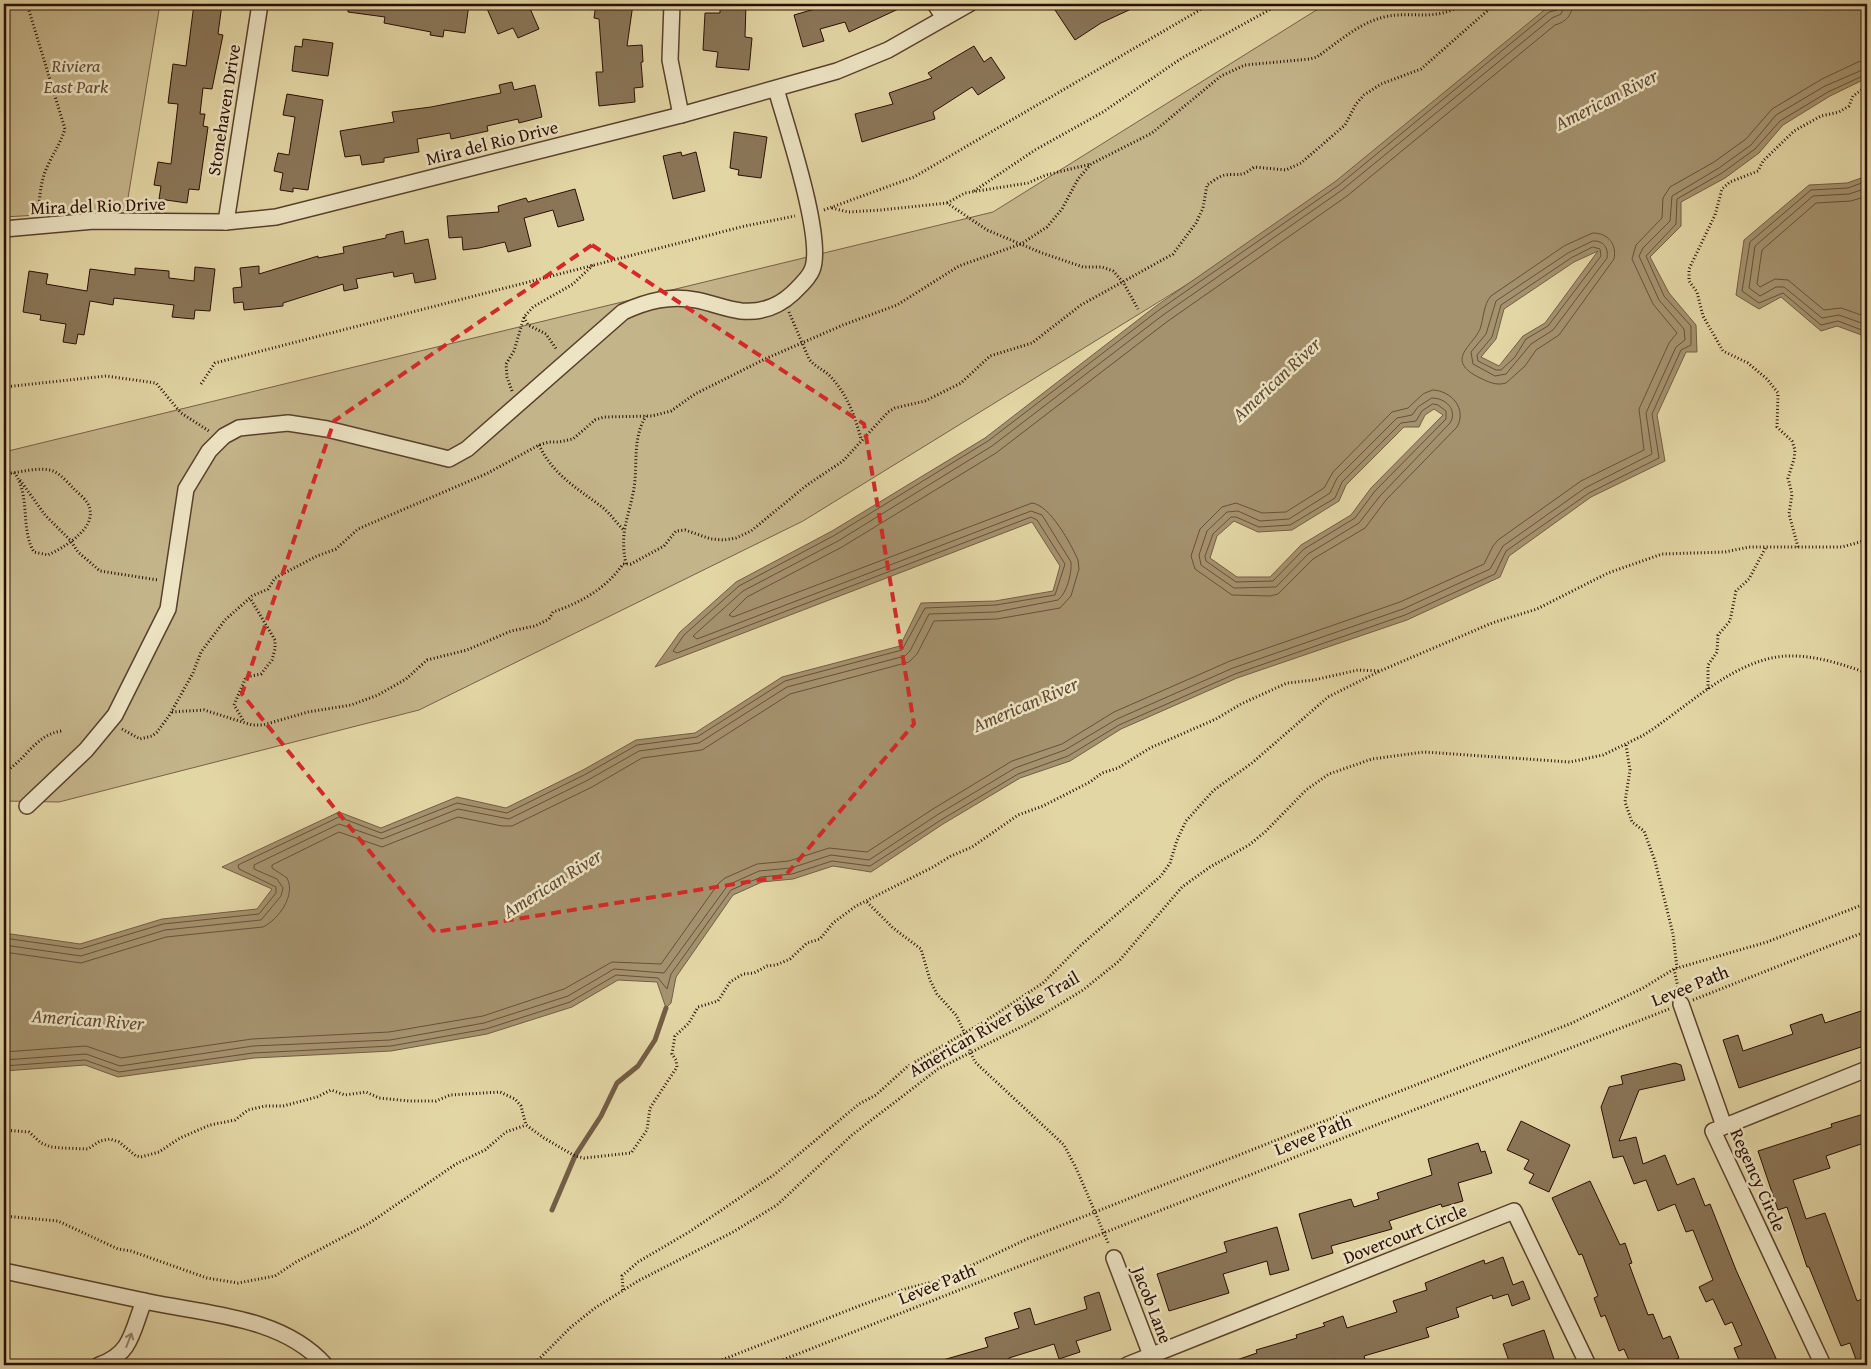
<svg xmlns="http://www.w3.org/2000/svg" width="1871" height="1369" font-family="'Gentium Book Plus',serif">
<rect width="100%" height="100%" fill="#e3d6a5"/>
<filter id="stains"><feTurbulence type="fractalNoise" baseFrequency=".004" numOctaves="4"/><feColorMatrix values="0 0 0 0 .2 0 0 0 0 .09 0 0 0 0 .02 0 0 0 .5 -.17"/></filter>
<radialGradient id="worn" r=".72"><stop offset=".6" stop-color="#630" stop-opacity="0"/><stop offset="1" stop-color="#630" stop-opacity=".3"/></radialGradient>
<g fill="#c4b48a" stroke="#776147">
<path d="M4 4H160L126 210 4 217Z"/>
<path d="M1326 4H1639L1631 11 803 521 419 710 59 802 4 801V452L993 212Z"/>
</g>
<g fill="#a4926e" stroke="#735d44" fill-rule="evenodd">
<path d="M1565 4H1867V78L1830 96 1783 125 1759 153 1725 178 1681 202V226L1650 257 1669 293 1696 325 1697 352H1686L1657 415 1665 461 1591 497 1509 556 1500 577 1407 620 1237 678 1121 729 1070 761 1020 778 943 824 871 872 833 866 793 879 762 882 733 895 676 977 671 1003 666 1008 657 982 618 980 572 1007 487 1034 391 1051 254 1058 118 1077 85 1065 4 1071V933L80 944 162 919 257 909 272 889 222 867 339 812 381 828 457 797 506 808 583 770 636 740 695 733 782 677 900 646 921 603 995 601 1053 591 1060 566 1032 522 655 667 680 632 736 582 832 531 985 438 1156 306 1336 181 1548 7ZM1598 251 1545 323 1523 336 1499 366 1481 357 1496 339 1504 309 1574 262ZM1434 409 1443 415 1371 488 1351 515 1301 545 1270 577H1237L1210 558 1217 536 1234 521 1258 532 1292 530 1339 501 1346 485 1404 427H1419L1425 415Z"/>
<path d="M1867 176V337L1837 326 1821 331 1781 297 1759 309 1736 295 1744 240 1809 185 1847 183Z"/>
</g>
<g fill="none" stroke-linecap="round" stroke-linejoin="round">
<g stroke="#675039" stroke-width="1">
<path d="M1867 181 1848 188 1811 190 1750 242 1742 291 1759 303 1783 293 1821 325 1838 321 1867 332"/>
<path d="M1867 188 1849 194 1813 196 1755 246 1749 288 1760 296 1776 287H1784L1822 318 1839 315 1867 325"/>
<path d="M1867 196 1851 201 1816 203 1762 250 1757 284 1760 287 1775 279 1788 280 1824 310 1841 308 1867 317"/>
<path d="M1593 233C1608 233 1617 244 1614 259L1559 335 1536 350 1525 366 1506 383C1496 386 1489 382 1480 378 1444 360 1472 347 1480 329 1484 318 1483 305 1491 296L1564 246Z"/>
<path d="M1593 241C1603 240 1609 248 1607 258L1553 330 1531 344 1506 374 1495 376 1473 364 1471 352 1486 334 1496 301 1568 253Z"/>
<path d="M1593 247 1600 249 1601 256 1548 326 1526 339 1515 357 1501 370H1496L1478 361 1477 355 1492 337 1501 305 1571 258Z"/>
<path d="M1433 390C1452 391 1467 409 1457 427L1386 500 1365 528 1313 559 1278 594 1270 596 1232 595 1195 569 1191 556 1200 529 1222 507 1236 503 1262 513 1286 512 1324 488 1333 472 1392 412 1408 408 1423 394Z"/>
<path d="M1432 398C1446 398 1458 410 1450 423L1380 496 1359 523 1308 554 1276 587 1234 588 1201 565 1199 555 1207 531 1227 512 1238 511 1260 521 1289 519 1330 493 1337 478 1397 418 1412 415 1418 407Z"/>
<path d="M1433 404 1438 405 1446 411V419L1375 491 1355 518 1304 549 1273 581 1236 582 1206 561 1205 556 1213 534 1231 517H1236L1259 527 1290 525 1335 498 1342 482 1401 423 1416 421 1422 411Z"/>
<path d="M4 938 80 949 163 924 259 914 276 893V887L239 869 238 865 339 817 381 833 457 803 507 813 586 774 637 745 697 737 785 681 902 650 925 608 996 605 1055 595 1065 564 1037 520 1031 517 677 653 673 651 684 635 739 586 835 535 988 441 1159 310 1339 185 1549 12 1557 10 1559 4"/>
<path d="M4 945 81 956 165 930 261 920 281 896 283 888 277 879 254 869V865L339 824 382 839 458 809 509 819 588 780 639 751 699 743 787 687 905 656 910 651 929 614 996 612 1058 600C1067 593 1072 573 1071 562L1042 515 1031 511 697 639 693 636 743 591 838 541 992 446 1163 315 1342 190 1552 18 1561 14 1565 4"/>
<path d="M4 952 81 963 166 937 263 927C279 919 296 895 287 878L272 868V865L339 832 382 847 458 817 502 826H512L592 787 642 758 702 750 790 694 909 662 917 654 934 621 997 619 1060 608 1071 596 1079 569 1078 560C1071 544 1050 505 1032 503L733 617 729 615 747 597 842 547 996 453 1168 321 1347 196 1555 25C1566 22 1572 15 1573 4"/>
<path d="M4 1052 86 1046 121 1058 252 1039 389 1032 483 1016 564 989 612 962 661 964 718 884 725 878 757 864 789 861 829 848 867 852 933 809 1012 761 1062 744 1114 712 1230 661 1400 602 1484 564 1493 546 1498 540 1581 481 1644 450 1639 409 1669 343 1677 333 1653 304 1632 259 1636 245 1662 218 1663 198 1670 187 1714 162 1746 139 1772 109 1822 79 1858 62 1867 60"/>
<path d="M4 1060 86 1054 120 1066 253 1046 390 1040 484 1023 568 996 614 969 664 973 728 885 759 871 791 868 831 855 869 860 937 815 1015 768 1065 750 1117 719 1233 668 1403 609 1490 569 1503 546 1585 488 1652 454 1646 413 1676 347 1685 340 1684 329 1659 300 1639 256 1643 248 1670 221 1672 196 1719 168 1751 145 1776 115 1825 86 1867 68"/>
<path d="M4 1066 85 1060 119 1072 253 1053 391 1046 486 1029 570 1002 616 975 658 978 667 989 671 974 731 890 761 877 792 874 832 861 870 866 941 820 1018 774 1068 756 1119 725 1235 674 1405 615 1495 574 1506 551 1589 493 1659 458 1652 414 1681 350 1691 345V326L1664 296 1646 256 1676 224 1677 199 1722 173 1755 149 1780 121 1828 92 1867 74"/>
</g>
<path stroke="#735d44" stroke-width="5" d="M552 1210 575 1156 601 1116 617 1083 638 1066 655 1040 666 1008"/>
</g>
<g fill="#8a7658" stroke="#2a0e04">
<path d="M194 4H222L218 34 223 35 212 89 203 88 200 114H205L203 126 208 127 199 190 189 189 187 203 159 199 161 186 154 185 158 162 171 164 178 104 168 103 173 64 186 66Z"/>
<path d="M348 4H469L465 33 444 30 443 37 430 35 431 32 384 23 385 17 348 12Z"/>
<path d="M485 4H528L539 29 518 38 513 28 498 34Z"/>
<path d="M596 4H633L627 46 642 45 643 62H641L643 87 634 88 635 102 599 106 596 72H603L599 19 594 18Z"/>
<path d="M720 4H746L745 37 752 38 749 70 716 67 718 52 703 50 705 13H720Z"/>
<path d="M832 4H909L849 32 845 22 820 29 824 41 803 47 794 15Z"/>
<path d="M1051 4H1142L1101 23 1075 40Z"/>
<path d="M303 39 333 43 328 76 292 71 295 46 302 47Z"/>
<path d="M974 46 984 62 991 57 1005 78 978 95 972 87 933 112 935 119 862 142 855 114 893 104 889 93 932 78 928 73Z"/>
<path d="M512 82 514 90 535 85 542 117 519 123 518 119 487 126 488 131 451 139 450 133 417 139 419 152 384 158V162L362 165 360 155 345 157 340 131 394 122 392 112 431 107 501 93 499 85Z"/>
<path d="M287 94 323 100 308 190 293 188V192L280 190 283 173 274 171 278 153 289 155 295 117 283 115Z"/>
<path d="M734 132 767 137 761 178 738 175 739 170 730 168Z"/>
<path d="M681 152 682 156 696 152 705 191 673 199 663 156Z"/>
<path d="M575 189 584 220 558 227 553 210 524 218 531 246 508 252 505 242 479 248 463 250 462 237 449 238 447 216 499 212 498 206 526 198 528 202Z"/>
<path d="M403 231 405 244 428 239 436 279 415 283 413 273 394 277 393 272 356 279 358 288 344 291 343 284 283 303V306L244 310 243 302 234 303 233 288 242 287 240 268 259 266V274L318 256V258L344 253 343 247 386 238V235Z"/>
<path d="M195 267 215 269 210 311 195 310 194 319 172 317 174 305 114 298 113 305 90 301 84 335 78 334 76 344 63 342 66 324 40 320 41 315 23 312 29 271 48 274 46 284 87 291 90 269 135 275V268L169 271V278L194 281Z"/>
<path d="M1867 1009V1045L1739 1088 1723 1040 1738 1035 1743 1051 1793 1034 1790 1025 1822 1014 1825 1023Z"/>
<path d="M1675 1063 1681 1065 1685 1080 1639 1090 1619 1141 1636 1137 1643 1164 1665 1155 1677 1185 1694 1178 1705 1206 1710 1204 1736 1270 1779 1365H1741L1734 1348 1742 1345 1732 1322 1725 1325 1713 1299 1706 1302 1699 1287 1713 1280 1693 1230 1686 1232 1675 1204 1658 1211 1646 1180 1634 1184 1623 1156 1613 1158 1601 1107 1609 1087 1623 1084 1621 1076Z"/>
<path d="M1867 1113V1142L1826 1156 1830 1168 1793 1180 1806 1219 1825 1213 1857 1301 1867 1297V1365H1858L1850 1343 1841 1346 1809 1267H1807L1787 1207 1778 1210 1758 1151 1832 1127 1831 1124Z"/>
<path d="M1521 1121 1570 1145 1549 1192 1529 1183 1534 1174 1524 1169 1529 1160 1507 1150Z"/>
<path d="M1478 1143 1481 1152 1485 1151 1492 1173 1458 1183 1463 1201 1442 1207 1441 1204 1389 1221 1392 1229 1331 1246 1333 1253 1312 1259 1299 1214 1351 1199 1354 1207 1379 1199 1377 1193 1432 1175 1428 1159Z"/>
<path d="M1590 1181 1620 1245 1625 1243 1632 1263 1629 1264 1648 1315 1653 1314 1663 1339 1670 1336 1679 1358 1661 1365H1631L1624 1349 1619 1351 1605 1315 1601 1317 1594 1298 1598 1296 1582 1254 1579 1255 1552 1198Z"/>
<path d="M1277 1227 1289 1270 1270 1275 1267 1261 1223 1274 1229 1293 1169 1311 1157 1274 1227 1252 1224 1242Z"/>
<path d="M1503 1257 1513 1285 1523 1281 1530 1299 1512 1306 1508 1294 1493 1299 1492 1295 1456 1308 1459 1317 1426 1328 1429 1337 1364 1356 1365 1359 1347 1365H1338L1335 1359 1313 1365H1228V1363L1257 1353 1256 1350 1297 1338 1296 1335 1325 1326 1323 1323 1343 1316 1347 1328 1397 1312 1393 1301 1427 1290 1425 1283 1484 1260 1485 1264Z"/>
<path d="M1099 1292 1111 1330 1076 1341 1080 1352 1059 1359 1054 1344 1009 1358 1011 1365H936V1362L988 1347 985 1338 1019 1328 1014 1313 1030 1308 1035 1325 1087 1309 1084 1297Z"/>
<path d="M1544 1330 1556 1365H1520L1518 1361 1510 1364 1503 1344Z"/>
</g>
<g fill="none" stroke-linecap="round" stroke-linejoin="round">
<g stroke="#58402c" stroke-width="18">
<g id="minor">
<path d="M672 4 670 60 681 115"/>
<path d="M935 4 944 18"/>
<path d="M226 222 260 4"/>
<path d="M4 229 94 221 226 222 276 217 681 115 837 71 888 50 969 4"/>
<path d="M27 806 86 750 115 715 168 609 186 489 209 451 224 436 239 428 288 423 327 429 449 459 467 449 623 312C647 301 670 295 696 300 712 303 725 309 741 311 761 313 778 307 793 293 799 287 809 278 812 270 825 240 786 125 776 89"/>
<path d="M1681 1004 1724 1126"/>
<path d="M1114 1258 1154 1363"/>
<path d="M4 1271C52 1281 101 1292 149 1302 207 1314 283 1317 325 1365"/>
<path d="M99 1365C132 1354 132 1331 144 1301"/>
<path d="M1127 1365 1514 1211 1588 1365"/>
<path d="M1823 1365 1713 1131 1867 1069"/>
</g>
</g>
<g stroke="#2a0e04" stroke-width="3" stroke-dasharray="1 2.5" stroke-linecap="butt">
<path d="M27 4 65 129C61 142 54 152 48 165 41 179 39 197 39 212"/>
<path d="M974 191 1035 150 1103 112 1182 58 1280 4"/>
<path d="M947 203 965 193 1028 183 1046 175 1091 164"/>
<path d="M832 208 848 212 881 210 947 203 987 230 1042 253 1083 267H1102L1113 271 1123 282 1138 309"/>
<path d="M824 210 914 177 1210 4"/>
<path d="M789 312 809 359C815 367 823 369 830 376 847 394 855 416 861 439"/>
<path d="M524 317 528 325 546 334 557 350"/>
<path d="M201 384 215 363 745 226 795 216"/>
<path d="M4 387 106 376 156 383 181 413 209 431"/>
<path d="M512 391 507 377 506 364 514 351 524 317 533 307 573 284 593 265"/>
<path d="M539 445C553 475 577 488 602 507 610 513 616 523 624 530"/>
<path d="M4 474C19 473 39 466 53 471 61 474 68 483 74 489 80 495 89 501 90 510 94 530 63 548 48 555L34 552C20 529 31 495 14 472"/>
<path d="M20 480 45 515 71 541 78 552 100 571 158 580"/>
<path d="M1798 547 1789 514 1792 494 1788 478 1794 459 1795 450 1792 441 1777 427 1778 393 1767 379 1748 363 1723 351 1703 316 1697 292 1689 281V269L1715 215 1722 189 1730 182 1758 171 1763 161 1794 131 1821 116 1839 112 1849 106 1853 96 1867 86"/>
<path d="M626 564C619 531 629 518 634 488 638 463 632 439 646 416"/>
<path d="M1708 689V665L1717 652 1718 635 1730 621 1736 591 1749 579 1766 547"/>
<path d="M172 712 204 710 252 725H263L308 712 351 705 378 695 406 679 427 660 467 650 511 631 535 626 549 619 553 612C580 603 607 588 623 564H631L664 546 676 531 685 530 711 539 724 540 736 538 751 531 807 485 843 461 888 412 895 408 925 401 961 383 990 356 1032 343 1081 305 1173 254 1196 223 1203 208 1207 185C1212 182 1219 176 1225 175 1240 173 1240 178 1254 167L1286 170 1301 163 1345 125 1356 104 1364 95 1381 84 1421 69 1495 4"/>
<path d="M243 720 234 705 246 677 261 674 272 660 275 649V640L250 598"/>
<path d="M122 729 140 739 152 736 157 732 169 716 193 673 201 652 225 620 252 596 268 589 275 578 317 556 336 549 358 529 488 473 539 445 549 442H559L573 439 595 420 604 417 652 416 671 411 695 394 765 359 843 325 897 305 959 266 1021 244 1047 227 1062 209 1078 179 1091 164 1152 133 1221 76 1245 65 1310 59 1317 57C1337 43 1359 23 1384 17 1414 10 1432 23 1464 4"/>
<path d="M1626 745 1630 770 1625 802 1632 822 1644 831 1655 861 1673 934 1677 968"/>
<path d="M4 771C22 766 34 734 62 731"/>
<path d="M867 902 893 928 921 949 930 980 937 994 956 1015 968 1040 970 1051 975 1062 1064 1145 1077 1170 1109 1245"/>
<path d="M1674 969 1679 992"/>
<path d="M1693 1000 1867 931"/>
<path d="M4 1130 29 1132 41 1143 51 1147 63 1148 88 1149 100 1141 110 1139 119 1142 136 1156 141 1157 159 1152 180 1138 210 1125 235 1120 248 1110 265 1106H283L317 1097 331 1090 345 1095 366 1092 379 1098 409 1101H436L450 1095 500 1092 515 1099 521 1106 526 1125 544 1138 575 1156 584 1158 631 1153 647 1130 650 1108 677 1067 676 1060 672 1054 675 1036 689 1023 698 1007 718 1001 730 982 743 974 754 973 767 966 776 965 790 959 807 943 820 939 833 923 856 906 933 867 951 856 972 847 1018 815 1043 806 1090 782 1102 773 1118 768 1150 748 1216 719 1241 704 1287 683 1314 680 1358 670 1380 671"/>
<path d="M4 1216 58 1221 118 1249 131 1251 207 1278 238 1283 275 1276 296 1262 368 1224 456 1164 485 1150 506 1132 526 1125"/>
<path d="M623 1290 622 1276 638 1262 689 1232 775 1174 859 1104 876 1095 908 1066 987 1020 1043 983 1080 946 1161 876 1170 863 1177 840 1186 821 1214 790 1252 763 1328 697 1380 671 1492 623 1537 609 1608 573 1662 554 1725 552 1749 547H1842L1867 540"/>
<path d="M533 1365 571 1327 595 1308 638 1281 733 1232 777 1205 852 1135 938 1069 1029 1023 1083 990 1119 961 1182 887 1210 867 1249 845 1265 832 1306 790 1329 774 1372 759 1424 752 1570 762 1603 755 1642 736C1688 708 1738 653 1796 656 1821 657 1844 665 1867 673"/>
<path d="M709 1365 859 1306 908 1288 941 1280 1027 1239 1572 1023 1643 988 1674 969 1767 942 1867 903"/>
<path d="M770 1365 1669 1009"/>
</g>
<use href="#minor" stroke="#ede4c4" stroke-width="15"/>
</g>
<defs><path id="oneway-shaft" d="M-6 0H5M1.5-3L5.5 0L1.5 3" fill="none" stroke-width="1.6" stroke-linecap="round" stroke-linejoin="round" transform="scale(1.25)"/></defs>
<use stroke="#95846e" href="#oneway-shaft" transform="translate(129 1340) rotate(-69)"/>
<path fill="none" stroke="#d62828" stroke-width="4" stroke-dasharray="10 6" stroke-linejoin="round" d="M592 245 864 424 914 724 785 876 435 932 242 694 334 421Z"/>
<g text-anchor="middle" stroke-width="5" stroke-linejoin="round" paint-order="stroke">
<g font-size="18" font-style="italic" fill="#604833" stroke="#ede4c4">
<text x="76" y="72">Riviera<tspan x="76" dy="21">East Park</tspan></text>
</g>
<g font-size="18" fill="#2a0e04" stroke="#ede4c4">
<text transform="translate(224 110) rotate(-81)" y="6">Stonehaven Drive</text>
<text transform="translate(492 143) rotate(-14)" y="6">Mira del Rio Drive</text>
<text transform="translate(98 206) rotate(-2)" y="6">Mira del Rio Drive</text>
<text transform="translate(1690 986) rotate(-22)" y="6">Levee Path</text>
<text transform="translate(994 1024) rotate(-30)" y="6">American River Bike Trail</text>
<text transform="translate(1313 1135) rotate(-22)" y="6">Levee Path</text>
<text transform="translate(1758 1180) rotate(66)" y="6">Regency Circle</text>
<text transform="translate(1405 1234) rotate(-22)" y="6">Dovercourt Circle</text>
<text transform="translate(937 1284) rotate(-22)" y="6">Levee Path</text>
<text transform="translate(1152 1305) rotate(69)" y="6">Jacob Lane</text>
</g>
<g font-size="19" font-style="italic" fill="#614934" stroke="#ede4c4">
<text transform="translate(1606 99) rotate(-27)" y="7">American River</text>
<text transform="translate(1276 379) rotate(-43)" y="7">American River</text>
<text transform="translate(1025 704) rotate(-23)" y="7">American River</text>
<text transform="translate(552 883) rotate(-32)" y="7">American River</text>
<text transform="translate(88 1019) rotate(4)" y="7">American River</text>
</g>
</g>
<rect width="1871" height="1369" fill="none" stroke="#e3d6a5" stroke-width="20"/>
<rect x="5" y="5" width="1861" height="1359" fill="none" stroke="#2a0e04" stroke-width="2.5"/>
<rect x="10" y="10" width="1851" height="1349" fill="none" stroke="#2a0e04"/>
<rect width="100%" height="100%" filter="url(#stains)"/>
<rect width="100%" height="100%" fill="url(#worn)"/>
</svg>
